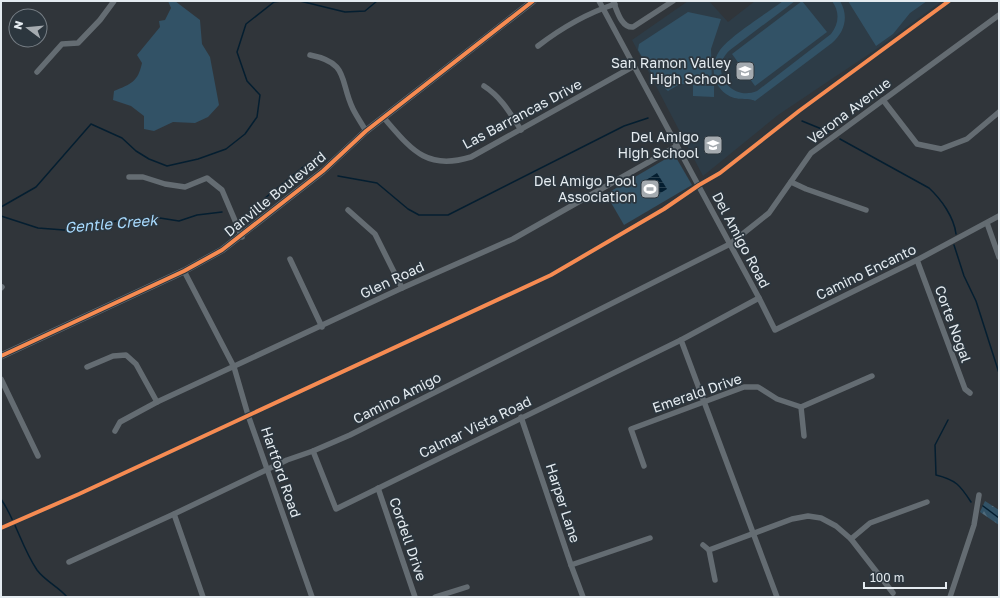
<svg xmlns="http://www.w3.org/2000/svg" width="1000" height="598" font-family="'Golos Text',sans-serif">
<defs>
<pattern id="forest-firs" width="22" height="20" patternUnits="userSpaceOnUse"><rect width="22" height="20" fill="#325266"/><path d="M5 1l3.5 6h-7zM16 11l3.5 6h-7z" fill="#506b7c"/></pattern>
<pattern id="water-rules" width="6" height="5" patternUnits="userSpaceOnUse"><rect width="6" height="5" fill="#041e30"/><path d="M0 2.5h6" fill="none" stroke="#283f4e"/></pattern>
</defs>
<rect width="100%" height="100%" fill="#30353a"/>
<path fill="#2d3c47" d="M688 1H709L728 22 755 1H942L878 48 778 115 703 176 632 40Z"/>
<g fill="#325266">
<path d="M168 1H175L200 20 202 44 210 57 219 105 208 117 195 123 173 122 154 131 144 129V116L131 106 113 100 114 91C131 84 138 82 142 63L137 55 160 27 159 21 165 20 171 8Z"/>
<path d="M783 1H795L730 50C708 69 730 102 757 91L831 34C839 24 840 12 832 1H840C849 16 845 32 832 43L755 101C749 97 737 102 726 94 712 84 710 64 720 50 730 36 767 13 783 1Z"/>
<path d="M802 1 827 32 755 86 732 54Z"/>
<path d="M848 1H927L910 13 893 34 876 46Z"/>
<path d="M688 12 721 19 711 49 712 85 680 84 668 91 661 85 659 86 638 50 639 44Z"/>
<path d="M693 85 714 86V97L693 96Z"/>
<path d="M674 154 692 185 624 225 606 194Z"/>
</g>
<path fill="url(#forest-firs)" d="M985 501 999 510V525L980 512Z"/>
<path fill="url(#water-rules)" d="M657 173 667 189 659 194 653 184 646 187 643 182Z"/>
<g fill="none" stroke-linecap="round" stroke-linejoin="round">
<g stroke="#041e30" stroke-width="1.5">
<path d="M300 1 345 12 365 11 377 1"/>
<path d="M802 121 829 132"/>
<path d="M840 139 929 188C941 199 954 217 956 234"/>
<path d="M338 176 377 183 408 209 419 215H448L624 126 648 118"/>
<path d="M265 198 308 163"/>
<path d="M1 207 36 187 91 124 122 138 136 151 149 159 167 166 198 159 226 149 245 134 257 117 260 95 247 81 237 52 246 24 274 2 281 1"/>
<path d="M1 216 38 228 64 230 123 220 160 218 179 221 197 215 222 212"/>
<path d="M954 245 964 276 976 301 999 373"/>
<path d="M948 420 935 445 936 475C956 480 960 485 971 502"/>
<path d="M1 499C16 521 22 548 37 570 45 581 59 587 67 597"/>
<path d="M983 506 999 518"/>
</g>
<g stroke="#646c72" stroke-width="5.5">
<path d="M599 1 759 298 775 330 917 260 999 216"/>
<path d="M613 1C617 10 621 28 633 27L673 1"/>
<path d="M538 46C560 29 588 13 615 4"/>
<path d="M310 55C350 63 339 80 353 109 357 117 362 124 366 131"/>
<path d="M37 72 62 44 78 43 100 20 114 1"/>
<path d="M484 86C501 97 510 113 521 130"/>
<path d="M883 100 917 144 941 149 967 139 999 112"/>
<path d="M384 118C411 149 426 171 471 157L634 66"/>
<path d="M129 177H143L165 184 185 187 207 178 222 190 242 237"/>
<path d="M791 182 806 189 866 210"/>
<path d="M348 210 375 234 402 288"/>
<path d="M987 223 999 257"/>
<path d="M290 259 322 327"/>
<path d="M917 260 965 389 970 393"/>
<path d="M184 271 234 367 248 415 312 597"/>
<path d="M1 288 2 287"/>
<path d="M759 298 681 340 777 597"/>
<path d="M87 367 113 356 126 355 136 364 157 402"/>
<path d="M1 379 38 456"/>
<path d="M801 407 804 436"/>
<path d="M521 417 571 565 583 597"/>
<path d="M115 431 120 422 157 402 402 288 513 239 677 146"/>
<path d="M313 451 336 509 681 340"/>
<path d="M644 466 631 429 744 387H758L777 399 801 407 872 376"/>
<path d="M378 488 415 597"/>
<path d="M174 514 203 597"/>
<path d="M851 539 870 523 927 502"/>
<path d="M703 545 709 550 715 580"/>
<path d="M709 550 792 519 808 516 821 518 836 526 851 539 893 593"/>
<path d="M69 562 174 514 287 460 313 451 350 435 730 244 769 213 811 153 999 15"/>
<path d="M571 565 650 538"/>
<path d="M435 597 467 587"/>
<path d="M950 597 974 525 979 495"/>
</g>
<path stroke="#636c74" stroke-width="7" d="M1 356 184 271 222 250 323 171 366 131 533 1"/>
<g stroke="#2c363e" stroke-width="6">
<g id="cycleway">
<path d="M1 356 184 271 222 250 323 171 366 131 533 1"/>
<path d="M1 528 79 494 551 275 664 209 699 185 720 173 799 111 949 1"/>
</g>
</g>
<use href="#cycleway" stroke="#f68b52" stroke-width="4"/>
</g>
<defs>
<g id="school-square" transform="scale(1)"><rect x="-9" y="-9" width="18" height="18" rx="4" fill="#a5abb0" stroke="#2c363e"/><path d="M0-5L7-2L0 1L-7-2ZM-4 1L0 2.5L4 1V4Q0 6-4 4Z" fill="#fff"/></g>
<g id="stadium-square" transform="scale(1)"><rect x="-9" y="-9" width="18" height="18" rx="4" fill="#a5abb0" stroke="#2c363e"/><path d="M0-5a6.5 5 0 1 0 0 10a6.5 5 0 1 0 0-10ZM-3.5-1.8h7v3.6h-7Z" fill="#fff"/></g>
</defs>
<g fill-rule="evenodd">
<use href="#school-square" x="745" y="71"/>
<use href="#school-square" x="713" y="145"/>
<use href="#stadium-square" x="650" y="189"/>
</g>
<g text-anchor="middle" stroke-width="3.5" stroke-linejoin="round" paint-order="stroke">
<g font-size="14" fill="#e4ebf0" stroke="#2c363e" text-anchor="end">
<text x="731" y="68">San Ramon Valley<tspan x="731" dy="16">High School</tspan></text>
<text x="699" y="142">Del Amigo<tspan x="699" dy="16">High School</tspan></text>
<text x="636" y="186">Del Amigo Pool<tspan x="636" dy="16">Association</tspan></text>
</g>
<g font-size="14" fill="#e4ebf0" stroke="#2c363e">
<text transform="translate(849 111) rotate(-37)" y="5">Verona Avenue</text>
<text transform="translate(522 114) rotate(-28)" y="5">Las Barrancas Drive</text>
<text transform="translate(275 194) rotate(-39)" y="5">Danville Boulevard</text>
<text transform="translate(741 240) rotate(62)" y="5">Del Amigo Road</text>
<text transform="translate(866 272) rotate(-26)" y="5">Camino Encanto</text>
<text transform="translate(392 280) rotate(-25)" y="5">Glen Road</text>
<text transform="translate(953 324) rotate(70)" y="5">Corte Nogal</text>
<text transform="translate(697 393) rotate(-19)" y="5">Emerald Drive</text>
<text transform="translate(397 398) rotate(-27)" y="5">Camino Amigo</text>
<text transform="translate(475 427) rotate(-26)" y="5">Calmar Vista Road</text>
<text transform="translate(281 472) rotate(71)" y="5">Hartford Road</text>
<text transform="translate(563 503) rotate(72)" y="5">Harper Lane</text>
<text transform="translate(408 539) rotate(71)" y="5">Cordell Drive</text>
</g>
<g font-size="15" font-style="italic" fill="#a9dbff" stroke="#2c363e">
<text transform="translate(111 224) rotate(-5)" y="5">Gentle Creek</text>
</g>
</g>
<rect width="1000" height="598" fill="none" stroke="#e4ebf0" stroke-width="4"/>
<g transform="translate(28 28) rotate(286)"><circle r="19" fill="#2c363e" stroke="#767e85"/>
<path d="M0-3L7 15L0 10L-7 15Z" fill="#a5abb0"/>
<text y="-6" font-size="11" font-weight="bold" text-anchor="middle" fill="#e4ebf0">N</text>
</g>
<path d="M864 582v6h82v-6" fill="none" stroke="#e4ebf0" stroke-width="2"/>
<text x="870" y="582" font-size="12" fill="#e4ebf0" stroke="#2c363e" stroke-width="3" paint-order="stroke">100 m</text>
</svg>
